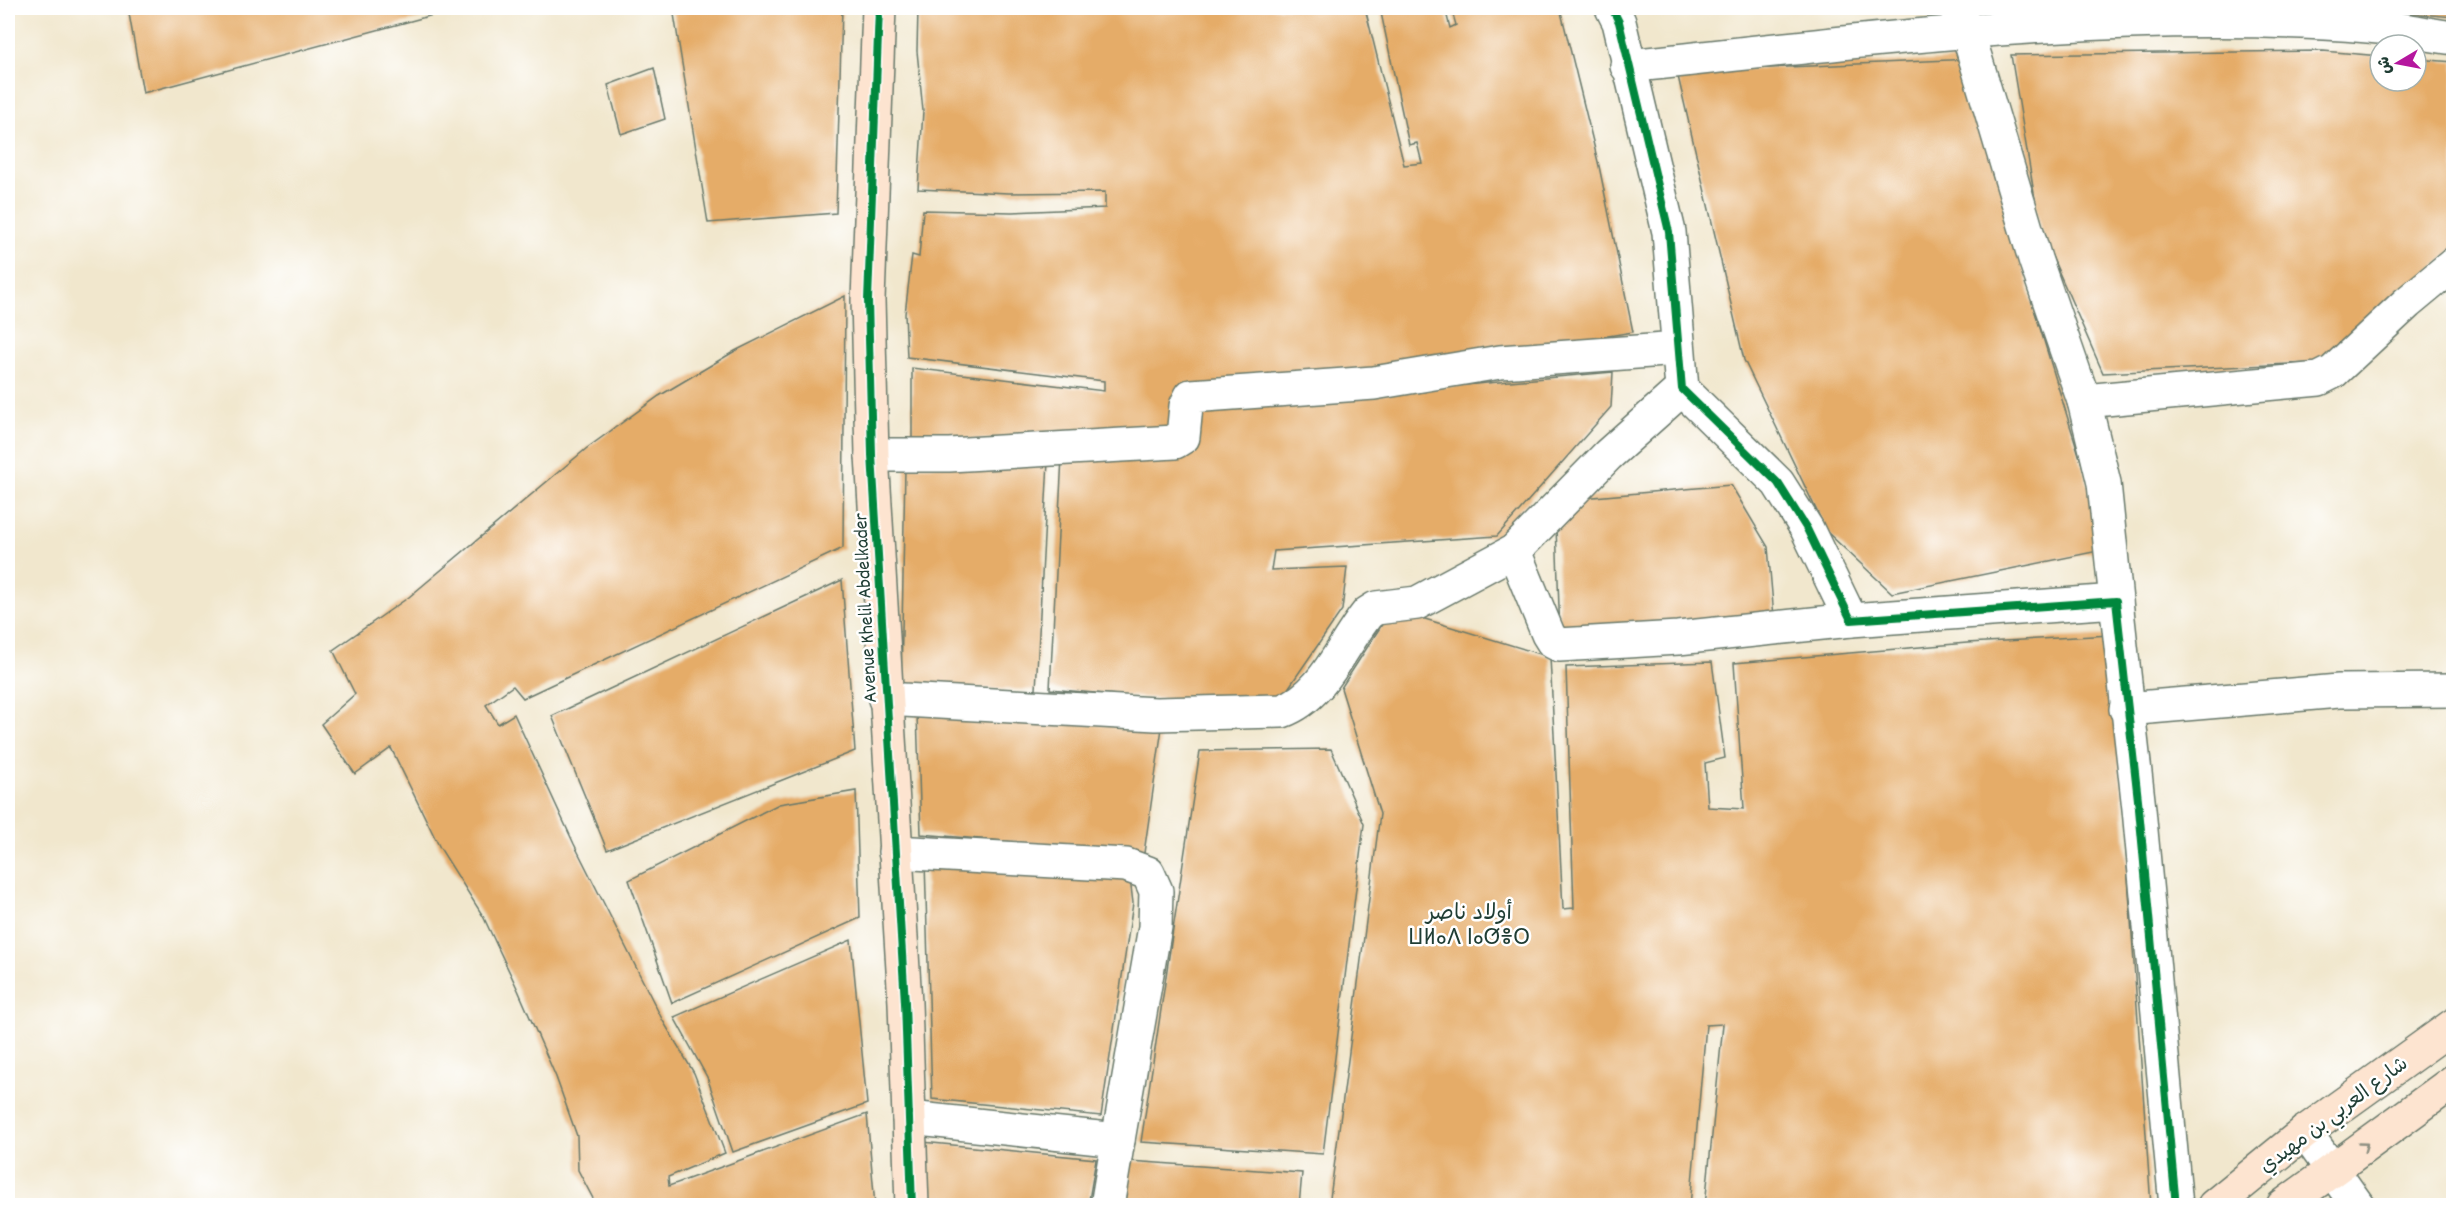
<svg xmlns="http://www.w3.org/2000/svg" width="2461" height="1213" font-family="Dekko,'Playpen Sans Arabic','Noto Sans Tifinagh',sans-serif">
<rect width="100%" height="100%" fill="#fff"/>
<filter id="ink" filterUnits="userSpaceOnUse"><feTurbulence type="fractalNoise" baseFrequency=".0167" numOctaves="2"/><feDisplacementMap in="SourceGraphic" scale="12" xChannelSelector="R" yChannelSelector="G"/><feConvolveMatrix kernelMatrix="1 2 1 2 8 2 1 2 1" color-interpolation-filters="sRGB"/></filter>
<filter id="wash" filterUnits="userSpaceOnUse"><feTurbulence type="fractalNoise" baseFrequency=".008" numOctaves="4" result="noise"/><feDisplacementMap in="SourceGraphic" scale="24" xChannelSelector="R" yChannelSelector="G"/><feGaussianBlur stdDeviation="1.35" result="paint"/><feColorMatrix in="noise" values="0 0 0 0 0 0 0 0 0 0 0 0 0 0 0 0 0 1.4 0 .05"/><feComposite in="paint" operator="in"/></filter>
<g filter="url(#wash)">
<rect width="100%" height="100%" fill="#f1e7cd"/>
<g id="blocks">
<g fill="#e5ac68">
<path d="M128 8H459L143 93Z"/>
<path d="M673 8H842L836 213 708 223Z"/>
<path d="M918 8H1365L1404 165 1422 163 1417 143 1409 145 1380 8H1445L1450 28 1456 25 1451 8H1560L1599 166 1633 332 1415 367 1221 381 1178 433 912 442V368L1104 391V381L907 357 905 314 912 255 919 257 923 210 1012 212 1105 208V192L1009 193 918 189 923 111 917 51Z"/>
<path d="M2363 8H2454V17L2363 9Z"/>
<path d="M2323 51 2380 56V81H2416V59L2454 62V249L2334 362 2103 373 2040 229 2011 55Z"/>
<path d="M1972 59 2032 302 2108 549 1892 593 1827 532 1744 360 1677 72Z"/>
<path d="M654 68 665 119 621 134 608 85Z"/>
<path d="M845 296 843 548 523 698 513 686 486 705 498 724 514 714 574 844 663 1021 694 1073 725 1153 668 1177 669 1186 867 1114 875 1206H597L578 1170 577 1136 556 1077 518 990 483 916 440 848 391 748 355 774 321 724 355 694 333 650 409 597 587 448 659 396 735 351Z"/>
<path d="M1613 372 1611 407 1497 536 1274 551 1271 570 1347 567 1342 610 1274 709 1050 689 1062 457 1189 452 1190 403 1276 393 1277 407 1442 387Z"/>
<path d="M1048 461 1036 690 901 687 905 467Z"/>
<path d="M1731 485 1768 547 1774 617 1560 635 1556 526 1582 498Z"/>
<path d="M842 580 855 751 607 850 552 716Z"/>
<path d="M1392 609 1550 657 1563 909 1574 908 1566 667 1712 662 1725 758 1705 763 1708 807 1744 809 1734 663 1967 643 2111 635 2151 1206H1705L1723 1024 1706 1025 1690 1206H1329L1380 814 1341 688Z"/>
<path d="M917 714 1162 728 1144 853 921 834Z"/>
<path d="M1331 749 1364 824 1323 1154 1141 1142 1200 751Z"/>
<path d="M856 791 860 918 672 1003 629 880 779 804Z"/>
<path d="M925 862 1129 871 1133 903 1101 1116 932 1099Z"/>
<path d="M851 940 867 1104 733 1152 707 1077 674 1017Z"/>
<path d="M922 1142 1096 1159 1088 1206H925Z"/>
<path d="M1129 1161 1302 1173 1299 1206H1122Z"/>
</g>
</g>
</g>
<g filter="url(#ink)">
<use href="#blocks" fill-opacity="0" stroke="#68786a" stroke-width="1.5"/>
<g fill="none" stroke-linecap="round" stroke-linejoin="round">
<g stroke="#68786a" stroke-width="36">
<g id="street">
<path d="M1612 8 1619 22 1669 232 1682 389 1778 483 1807 529 1851 620 2116 601 2139 809 2176 1206"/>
<path d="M1956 8 1967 30 2035 259 2084 401 2104 483 2116 601"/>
<path d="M1627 66C1873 40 2121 7 2368 26 2397 28 2425 34 2454 38"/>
<path d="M2084 401 2319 379 2333 372 2407 303 2454 264"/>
<path d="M872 455H949L1175 442 1183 437 1186 406 1191 396 1374 383 1500 362 1678 349"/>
<path d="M1514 551 1548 634 1553 642 1559 645 1678 638 1851 620"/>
<path d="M885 699 1156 714 1282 711C1324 696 1341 646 1368 613L1376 608 1417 603 1514 551 1608 455 1682 389"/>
<path d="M2126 709 2339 691 2454 690"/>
<path d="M895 852 1126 865 1148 873 1156 891 1155 927 1118 1140"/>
<path d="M909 1118 1118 1140 1107 1206"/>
<path d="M2305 1132 2358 1206"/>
</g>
</g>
<g stroke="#68786a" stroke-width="36">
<g id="secondary">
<path d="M879 8 868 300 872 455 905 1003 912 1206"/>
<path d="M2214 1206 2305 1132 2454 1025"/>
<path d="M2283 1206 2454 1081"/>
</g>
</g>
<use href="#street" stroke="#fff" stroke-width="33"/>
<use href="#secondary" stroke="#fde4d0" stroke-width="33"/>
<g stroke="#fff" stroke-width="11">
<g id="cycleway">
<path d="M879 8 868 300 872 455 905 1003 912 1206"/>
<path d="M1612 8 1619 22 1669 232 1682 389 1778 483 1807 529 1851 620 2116 601 2139 809 2176 1206"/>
</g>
</g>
<use href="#cycleway" stroke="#00873e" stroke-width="8"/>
</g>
<defs><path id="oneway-chevron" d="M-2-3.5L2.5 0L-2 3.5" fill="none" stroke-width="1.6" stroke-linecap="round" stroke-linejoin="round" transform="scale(1.5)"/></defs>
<use stroke="#8e9082" href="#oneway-chevron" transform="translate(2364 1146) rotate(-36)"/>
</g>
<g text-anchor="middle" stroke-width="5" stroke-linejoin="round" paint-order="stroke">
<g font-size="20" fill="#1f3d34" stroke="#fff">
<text transform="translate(864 608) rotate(-93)" y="7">Avenue Khelil Abdelkader</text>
<text transform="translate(2333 1114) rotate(-37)" y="7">شارع العربي بن مهيدي</text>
</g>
<g font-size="22" fill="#1f3d34" stroke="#fff">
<text x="1469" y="919">أولاد ناصر<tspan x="1469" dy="25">ⵡⵍⴰⴷ ⵏⴰⵚⴻⵔ</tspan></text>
</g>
</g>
<rect width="2461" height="1213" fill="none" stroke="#fff" stroke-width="30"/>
<g transform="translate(2398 63) rotate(260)"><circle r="28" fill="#ffffff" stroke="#a5b1ae" stroke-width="1.5"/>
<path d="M0-4.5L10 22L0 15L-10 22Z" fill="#b5179e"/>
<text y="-9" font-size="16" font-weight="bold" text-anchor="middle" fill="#1f3d34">ش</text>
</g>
</svg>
